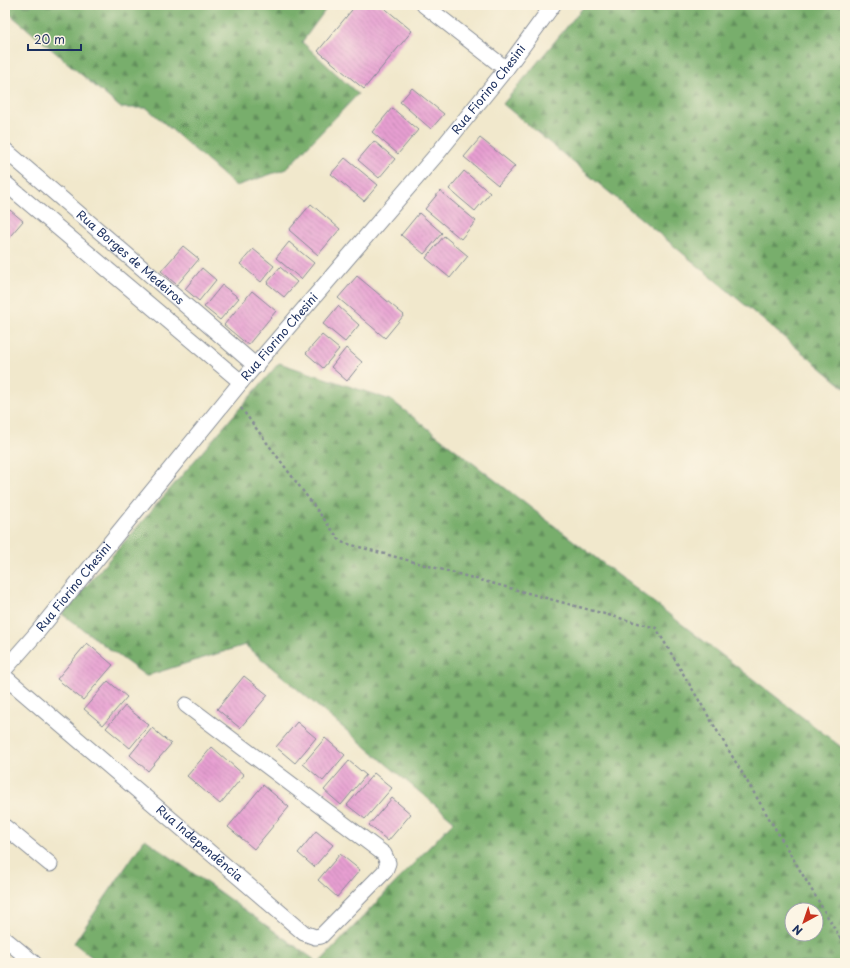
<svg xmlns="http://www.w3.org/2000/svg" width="850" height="968" font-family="'Playpen Sans',sans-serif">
<defs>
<pattern id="forest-firs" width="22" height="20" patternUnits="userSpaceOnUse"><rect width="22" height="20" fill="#78ae6c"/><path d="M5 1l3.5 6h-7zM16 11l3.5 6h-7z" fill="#628e5c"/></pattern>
<pattern id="building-back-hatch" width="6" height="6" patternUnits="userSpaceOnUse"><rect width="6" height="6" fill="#e79fd1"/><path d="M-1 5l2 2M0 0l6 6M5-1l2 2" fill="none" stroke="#ba82ad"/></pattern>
</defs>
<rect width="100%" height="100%" fill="#fcf5e5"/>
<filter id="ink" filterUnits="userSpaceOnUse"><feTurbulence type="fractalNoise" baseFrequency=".025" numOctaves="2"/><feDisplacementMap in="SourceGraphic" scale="8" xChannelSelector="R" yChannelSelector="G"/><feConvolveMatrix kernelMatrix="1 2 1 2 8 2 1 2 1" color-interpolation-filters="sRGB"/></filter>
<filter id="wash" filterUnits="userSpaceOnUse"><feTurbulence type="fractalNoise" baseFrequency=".012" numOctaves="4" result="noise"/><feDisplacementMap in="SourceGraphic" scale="16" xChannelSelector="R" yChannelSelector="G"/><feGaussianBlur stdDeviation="0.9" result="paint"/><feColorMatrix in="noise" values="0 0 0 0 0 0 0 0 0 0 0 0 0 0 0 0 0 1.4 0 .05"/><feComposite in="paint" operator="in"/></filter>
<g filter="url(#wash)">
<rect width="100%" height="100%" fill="#f1e8cc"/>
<g fill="url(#forest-firs)" stroke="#4a6e65" fill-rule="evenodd">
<path d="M5 5H329L302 42 358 94 286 169 236 186 147 108H121L5 10Z"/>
<path d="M585 5H845V388L503 104Z"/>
<path d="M279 363 391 400 845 750V963H99L74 943 145 839 319 963 454 821 245 645 146 676 62 614ZM792 910H816V934H792Z"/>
</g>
<g id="blocks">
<g fill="url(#building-back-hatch)">
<path d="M356 5H381L412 31 364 89 318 51Z"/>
<path d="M412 88 444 114 431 129 400 102Z"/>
<path d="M392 108 418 130 398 154 372 132Z"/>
<path d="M480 138 515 166 498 185 464 157Z"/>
<path d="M374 141 395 159 379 178 358 160Z"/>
<path d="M345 158 378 185 364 201 331 174Z"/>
<path d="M464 171 490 193 475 211 449 189Z"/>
<path d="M440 191 476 221 461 239 425 209Z"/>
<path d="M311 204 340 229 318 255 289 230Z"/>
<path d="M10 210 23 221 5 242V216Z"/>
<path d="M419 213 442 233 424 254 401 235Z"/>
<path d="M444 236 468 256 450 278 426 258Z"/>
<path d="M289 242 314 263 301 279 276 258Z"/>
<path d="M183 246 199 259 177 285 161 271Z"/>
<path d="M253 249 274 266 261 282 240 264Z"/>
<path d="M280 267 297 282 284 297 267 283Z"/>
<path d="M202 268 216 280 199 301 185 289Z"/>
<path d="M357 276 404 315 385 338 338 298Z"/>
<path d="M222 285 239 298 220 320 204 307Z"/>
<path d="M252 291 276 311 248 345 224 325Z"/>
<path d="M338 306 359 325 345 342 323 324Z"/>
<path d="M322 335 339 349 323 368 306 353Z"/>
<path d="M346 348 362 362 347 381 331 367Z"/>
<path d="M87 643 113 665 83 700 57 679Z"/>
<path d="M244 676 268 695 240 728 217 709Z"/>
<path d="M108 681 127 697 103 725 84 709Z"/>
<path d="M125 706 149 725 130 748 106 728Z"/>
<path d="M297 722 316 738 295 763 276 747Z"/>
<path d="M152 728 171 744 148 771 130 755Z"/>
<path d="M325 738 345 755 323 781 303 764Z"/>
<path d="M212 747 244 775 220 804 187 776Z"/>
<path d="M349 761 366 775 341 805 324 790Z"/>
<path d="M374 773 392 788 365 819 347 805Z"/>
<path d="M263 785 289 807 254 849 228 827Z"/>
<path d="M392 798 411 814 388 841 369 825Z"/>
<path d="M316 831 333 845 314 867 298 853Z"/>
<path d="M340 854 360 870 337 897 318 880Z"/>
</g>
</g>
</g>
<g filter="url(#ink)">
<use href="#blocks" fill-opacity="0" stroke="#868c95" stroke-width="1"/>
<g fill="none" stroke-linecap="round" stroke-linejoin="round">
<g stroke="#868c95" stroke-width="17">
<g id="street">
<path d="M424 5 506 69"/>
<path id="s1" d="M5 150 256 366"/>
<path d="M5 183 241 382"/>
<path id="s2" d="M5 669 35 635 241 382 437 154 506 69 553 5"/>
<path id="s3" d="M5 677 304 933 315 937 321 936 385 871 388 863 384 854 186 705"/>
<path d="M5 827 50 864"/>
<path d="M5 939 34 963"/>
</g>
</g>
<path stroke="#868c95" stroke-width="2.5" stroke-dasharray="3 3" stroke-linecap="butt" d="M241 408 341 542 656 628 845 946"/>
<use href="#street" stroke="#fff" stroke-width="15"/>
</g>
</g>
<g text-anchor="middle" stroke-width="4" stroke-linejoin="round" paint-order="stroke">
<g font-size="12" fill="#1b2f5e" stroke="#fcf5e5">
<text dy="4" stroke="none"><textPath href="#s2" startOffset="755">Rua Fiorino Chesini</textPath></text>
<text dy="4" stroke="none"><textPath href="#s1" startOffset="165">Rua Borges de Medeiros</textPath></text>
<text dy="4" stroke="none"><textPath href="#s2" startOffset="431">Rua Fiorino Chesini</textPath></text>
<text dy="4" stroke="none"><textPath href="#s2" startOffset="107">Rua Fiorino Chesini</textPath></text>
<text dy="4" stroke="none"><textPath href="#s3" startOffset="256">Rua Independência</textPath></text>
</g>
</g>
<rect width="850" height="968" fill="none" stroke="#fcf5e5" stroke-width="20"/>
<g transform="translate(804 922) rotate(220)"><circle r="19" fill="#fcf5e5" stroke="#a2a6af"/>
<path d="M0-3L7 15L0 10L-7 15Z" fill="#c8321e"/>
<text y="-6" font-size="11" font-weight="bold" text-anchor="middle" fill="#1b2f5e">N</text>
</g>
<path d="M28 44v6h53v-6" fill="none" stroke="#1b2f5e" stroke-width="2"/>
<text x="34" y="44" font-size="12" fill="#1b2f5e" stroke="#fcf5e5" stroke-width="3" paint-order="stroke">20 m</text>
</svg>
